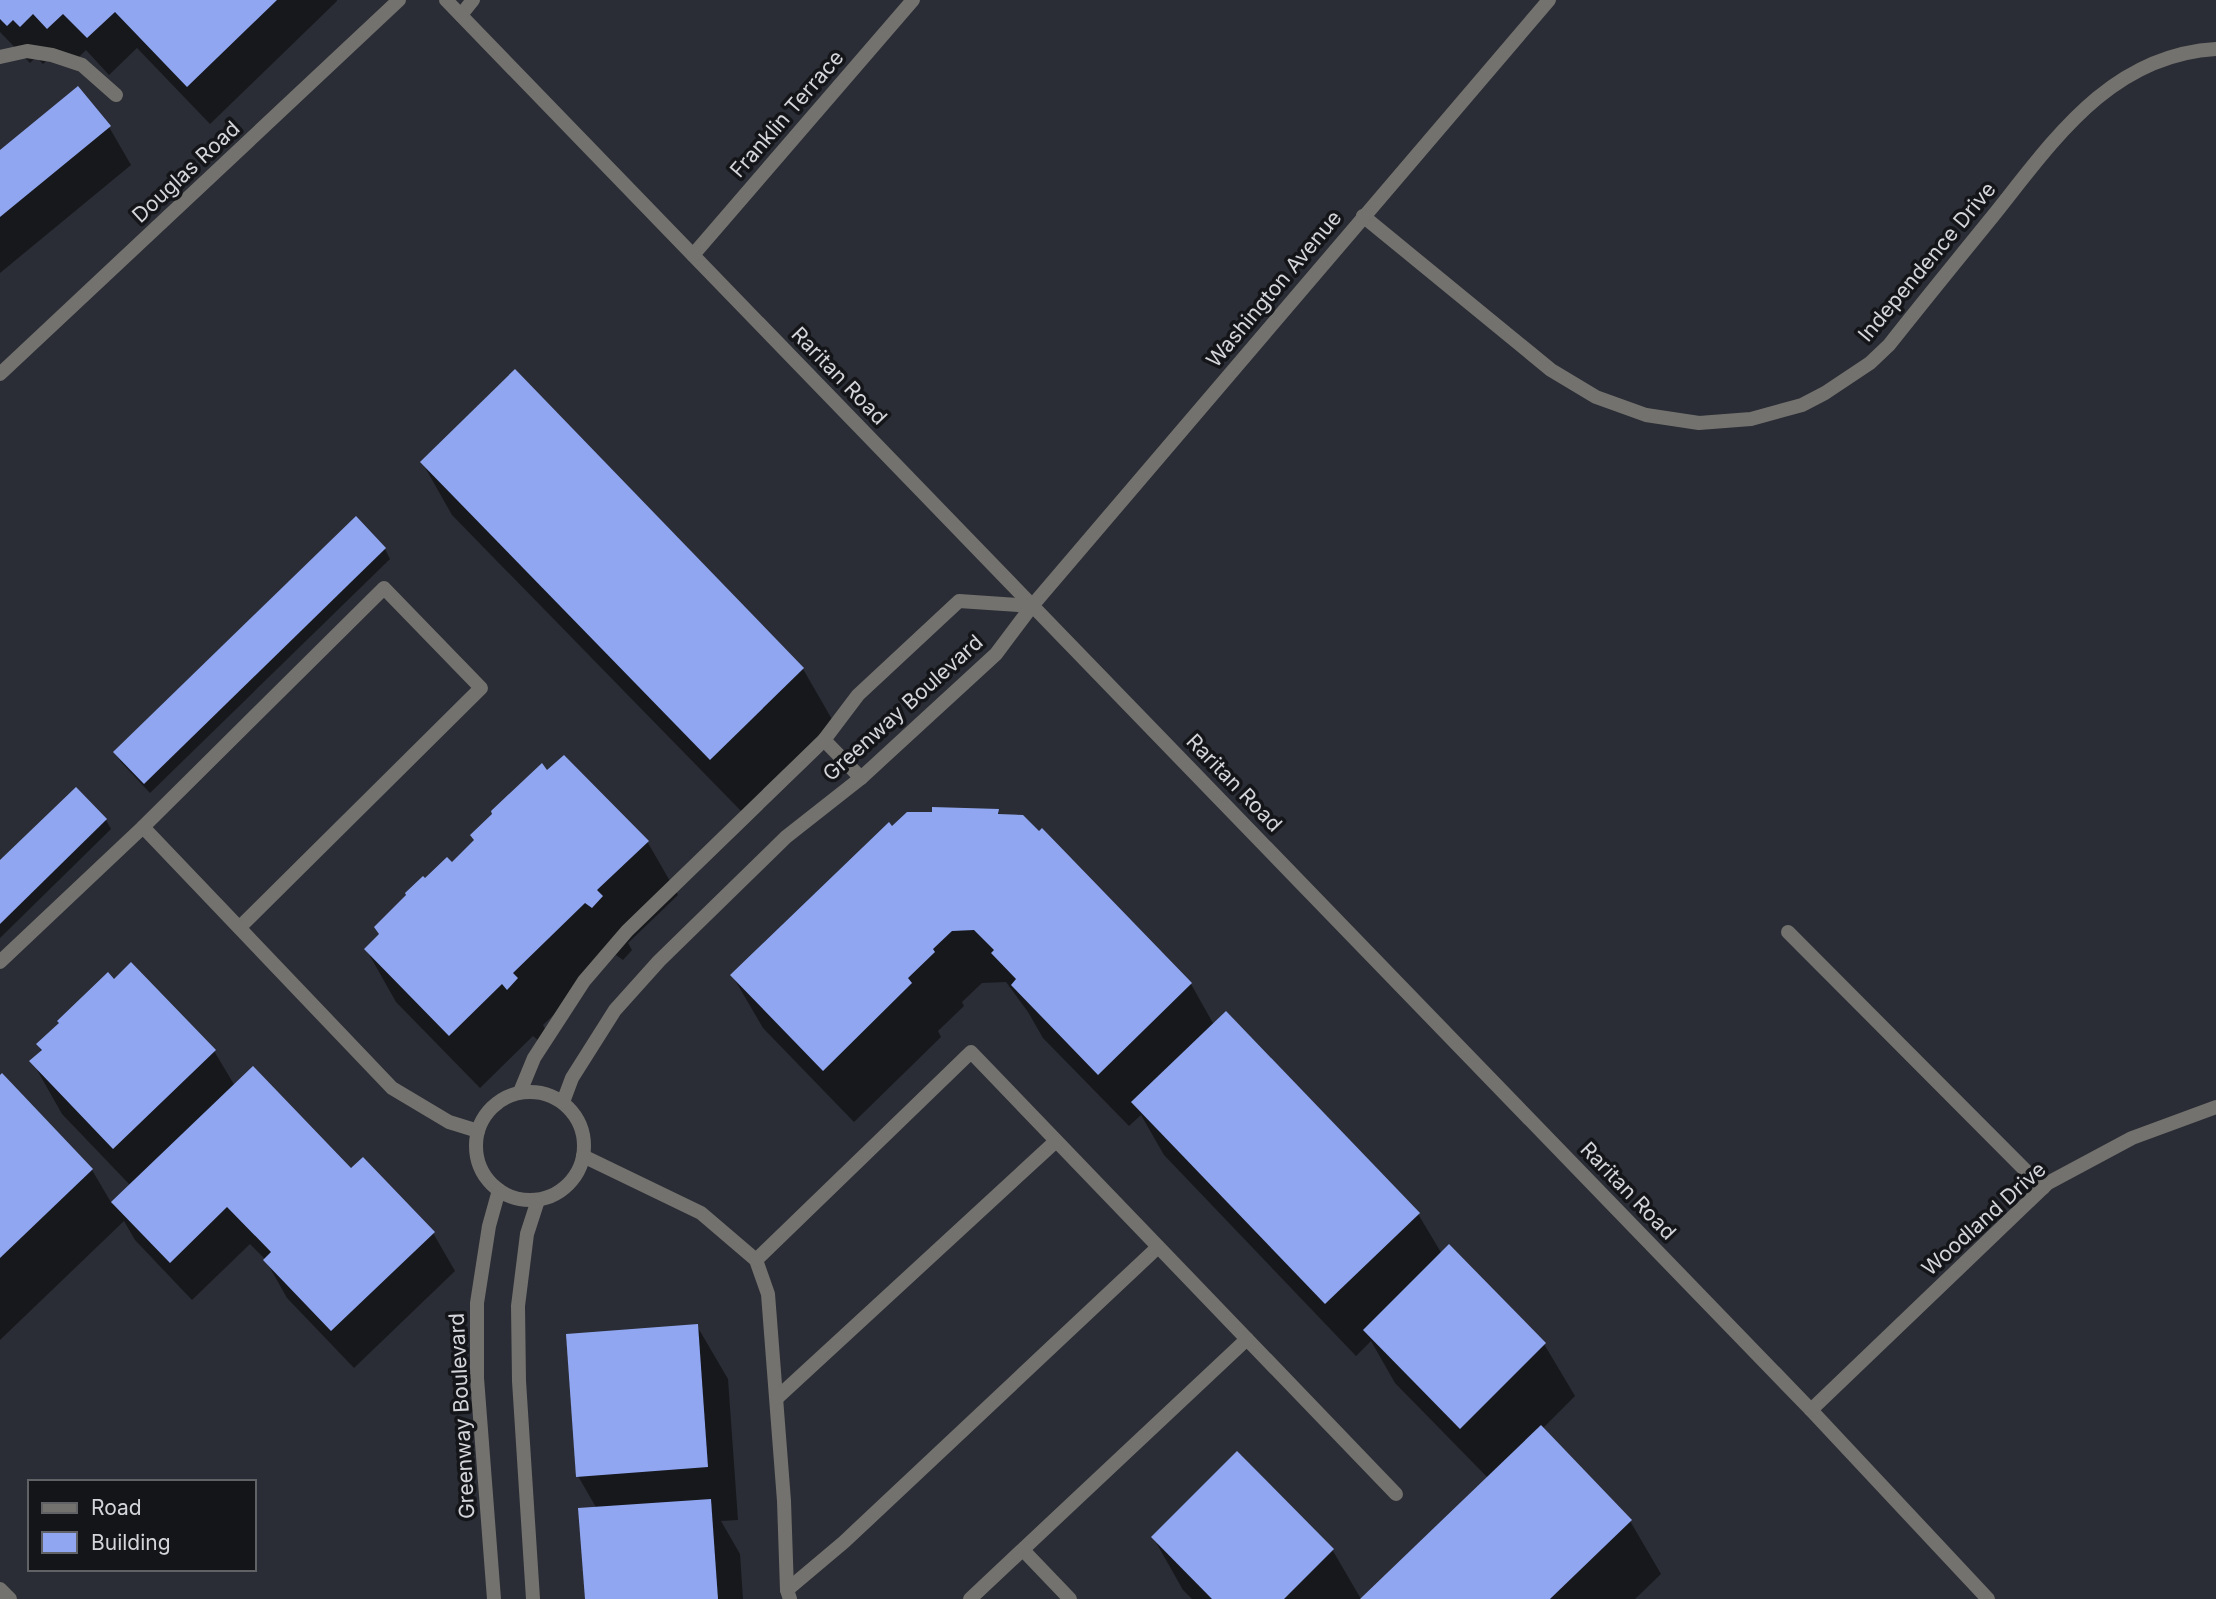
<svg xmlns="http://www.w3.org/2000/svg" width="2216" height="1599" font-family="Inter,sans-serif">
<rect width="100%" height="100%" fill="#2a2d35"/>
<g fill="#0007">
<path d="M0 0H337V1L210 124 137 48 109 75 86 50 70 66 56 51 43 64 36 57 30 63 0 32Z"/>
<path d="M78 89 109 127 131 165 0 273V152Z"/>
<path d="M422 462 803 669 833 721 742 812 452 515Z"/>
<path d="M356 519 385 549 390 559 150 793 121 762 115 753Z"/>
<path d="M564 757 648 843 678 895 628 943 632 950 623 960 616 955 543 1025 547 1032 539 1041 533 1036 480 1088 396 1002 366 949 381 935 425 881 452 864Z"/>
<path d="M76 789 106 820 111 829 0 938V863Z"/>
<path d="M997 810 1001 816 1191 984 1214 1025 1418 1214 1442 1254 1544 1344 1575 1396 1542 1429 1630 1521 1661 1574 1635 1599H1362L1488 1478 1395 1383 1371 1341 1356 1356 1164 1155 1141 1115 1129 1126 1043 1038 1028 1012 1006 982 982 983 962 1002 964 1006 938 1031 941 1037 854 1122 763 1028 732 975 892 828Z"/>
<path d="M114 981 214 1051 235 1086 433 1233 455 1271 354 1368 287 1298 265 1259 250 1244 192 1300 135 1240 124 1221 0 1340V1077L92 1170 112 1204 130 1185 62 1114 32 1061 42 1052 38 1045Z"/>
<path d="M697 1326 728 1379 738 1520 721 1521 740 1554 743 1599H586L597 1509 578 1476Z"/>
<path d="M1237 1453 1333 1551 1361 1599H1192L1183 1590 1153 1537Z"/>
</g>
<g fill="#91a6f1">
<path d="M0 0H277L187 87 115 12 87 38 63 14 47 29 33 14 20 27 13 20 7 26 0 19Z"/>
<path d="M78 86 111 126 0 217V150Z"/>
<path d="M515 369 804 668 710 760 420 462Z"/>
<path d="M356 516 386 548 144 784 113 752Z"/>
<path d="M564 755 649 841 597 890 603 896 592 908 585 903 513 973 518 978 507 990 502 984 449 1036 364 949 379 934 374 927 406 895 405 893 423 876 425 878 447 857 452 862 474 840 470 835 492 814 491 811 542 763 547 770Z"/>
<path d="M76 787 107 819 0 924V860Z"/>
<path d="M932 807 999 809 998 814 1023 815 1039 831 1042 828 1192 983 1098 1075 1011 985 1016 979 991 953 994 950 974 930 952 931 933 949 935 952 908 978 912 983 823 1071 730 975 889 822 892 826 907 812H932Z"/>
<path d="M131 962 216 1050 113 1149 29 1061 42 1050 36 1044 59 1023 57 1021 108 972 114 979Z"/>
<path d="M1226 1011 1420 1213 1325 1304 1131 1102Z"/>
<path d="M253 1066 351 1168 363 1157 435 1232 331 1331 263 1260 271 1252 227 1207 170 1263 111 1202Z"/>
<path d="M2 1073 93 1169 0 1258V1075Z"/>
<path d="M1449 1244 1546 1343 1460 1429 1363 1330Z"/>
<path d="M698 1324 708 1467 576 1477 566 1334Z"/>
<path d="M1541 1425 1632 1520 1550 1599H1360Z"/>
<path d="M1237 1451 1334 1549 1284 1599H1212L1151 1537Z"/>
<path d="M711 1499 718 1599H585L578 1508Z"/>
</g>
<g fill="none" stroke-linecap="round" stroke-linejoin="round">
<g stroke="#73726e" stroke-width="14">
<path d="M461 15 473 0"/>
<path d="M0 57 27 51 52 55 82 65 116 95"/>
<path d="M143 827 384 588 481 688 240 927"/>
<path d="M1788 932 2043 1188"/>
<path d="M583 1156 701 1213 756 1260 768 1294 784 1501 787 1590 790 1599"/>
<path d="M756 1260 971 1052 1396 1494"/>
<path d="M778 1397 1056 1141"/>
<path d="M1023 1550 1070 1599"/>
<path d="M0 1589 10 1599"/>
<path d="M787 1590 844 1542 1158 1247"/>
<path d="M970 1599 1247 1339"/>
</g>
<g stroke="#73726e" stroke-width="14">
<path d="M446 0 1811 1410 1988 1599"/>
<path d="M1363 216 1551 370 1596 397 1646 415 1699 423 1751 419 1802 405 1825 393 1870 363 1889 345C1923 302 1958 259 1993 216 2053 141 2110 55 2216 49"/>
<path d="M693 255 913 0"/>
<path d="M0 374 399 0"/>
<path d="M824 740 861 778"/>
<path d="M0 962 143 827 392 1088 449 1122 478 1131"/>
<path d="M520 1092 534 1058 584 981 627 931 824 740 858 695 959 601 1032 606"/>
<circle cx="530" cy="1146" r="54"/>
<path d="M563 1102 572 1078 615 1010 659 961 786 837 861 778 996 654 1032 606 1549 0"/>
<path d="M1811 1410 2048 1183 2132 1138 2216 1107"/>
<path d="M494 1599 477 1378V1303L489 1226 499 1190"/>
<path d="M533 1599 519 1381 518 1306 527 1234 538 1200"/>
</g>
</g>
<g text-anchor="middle" stroke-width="7" stroke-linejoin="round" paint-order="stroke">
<g font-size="21" fill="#d3d5da" stroke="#141519">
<text transform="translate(787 114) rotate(-49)" y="7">Franklin Terrace</text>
<text transform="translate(186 172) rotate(-43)" y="7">Douglas Road</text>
<text transform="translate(1927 262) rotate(-50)" y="7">Independence Drive</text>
<text transform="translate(1274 289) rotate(-50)" y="7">Washington Avenue</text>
<text transform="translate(839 376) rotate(46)" y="7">Raritan Road</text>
<text transform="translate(903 708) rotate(-42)" y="7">Greenway Boulevard</text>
<text transform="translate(1234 783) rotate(46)" y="7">Raritan Road</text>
<text transform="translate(1628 1191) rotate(46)" y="7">Raritan Road</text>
<text transform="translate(1984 1219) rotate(-42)" y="7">Woodland Drive</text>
<text transform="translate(462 1416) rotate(-93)" y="7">Greenway Boulevard</text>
</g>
</g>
<rect x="28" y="1480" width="228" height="91" fill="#141519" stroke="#606266" stroke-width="2"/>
<rect x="42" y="1503" width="35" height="10" fill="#73726e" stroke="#606266" stroke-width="2"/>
<text x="91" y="1515" font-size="21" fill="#d3d5da">Road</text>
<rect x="42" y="1532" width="35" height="21" fill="#91a6f1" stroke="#606266" stroke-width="2"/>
<text x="91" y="1550" font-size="21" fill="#d3d5da">Building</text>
</svg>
